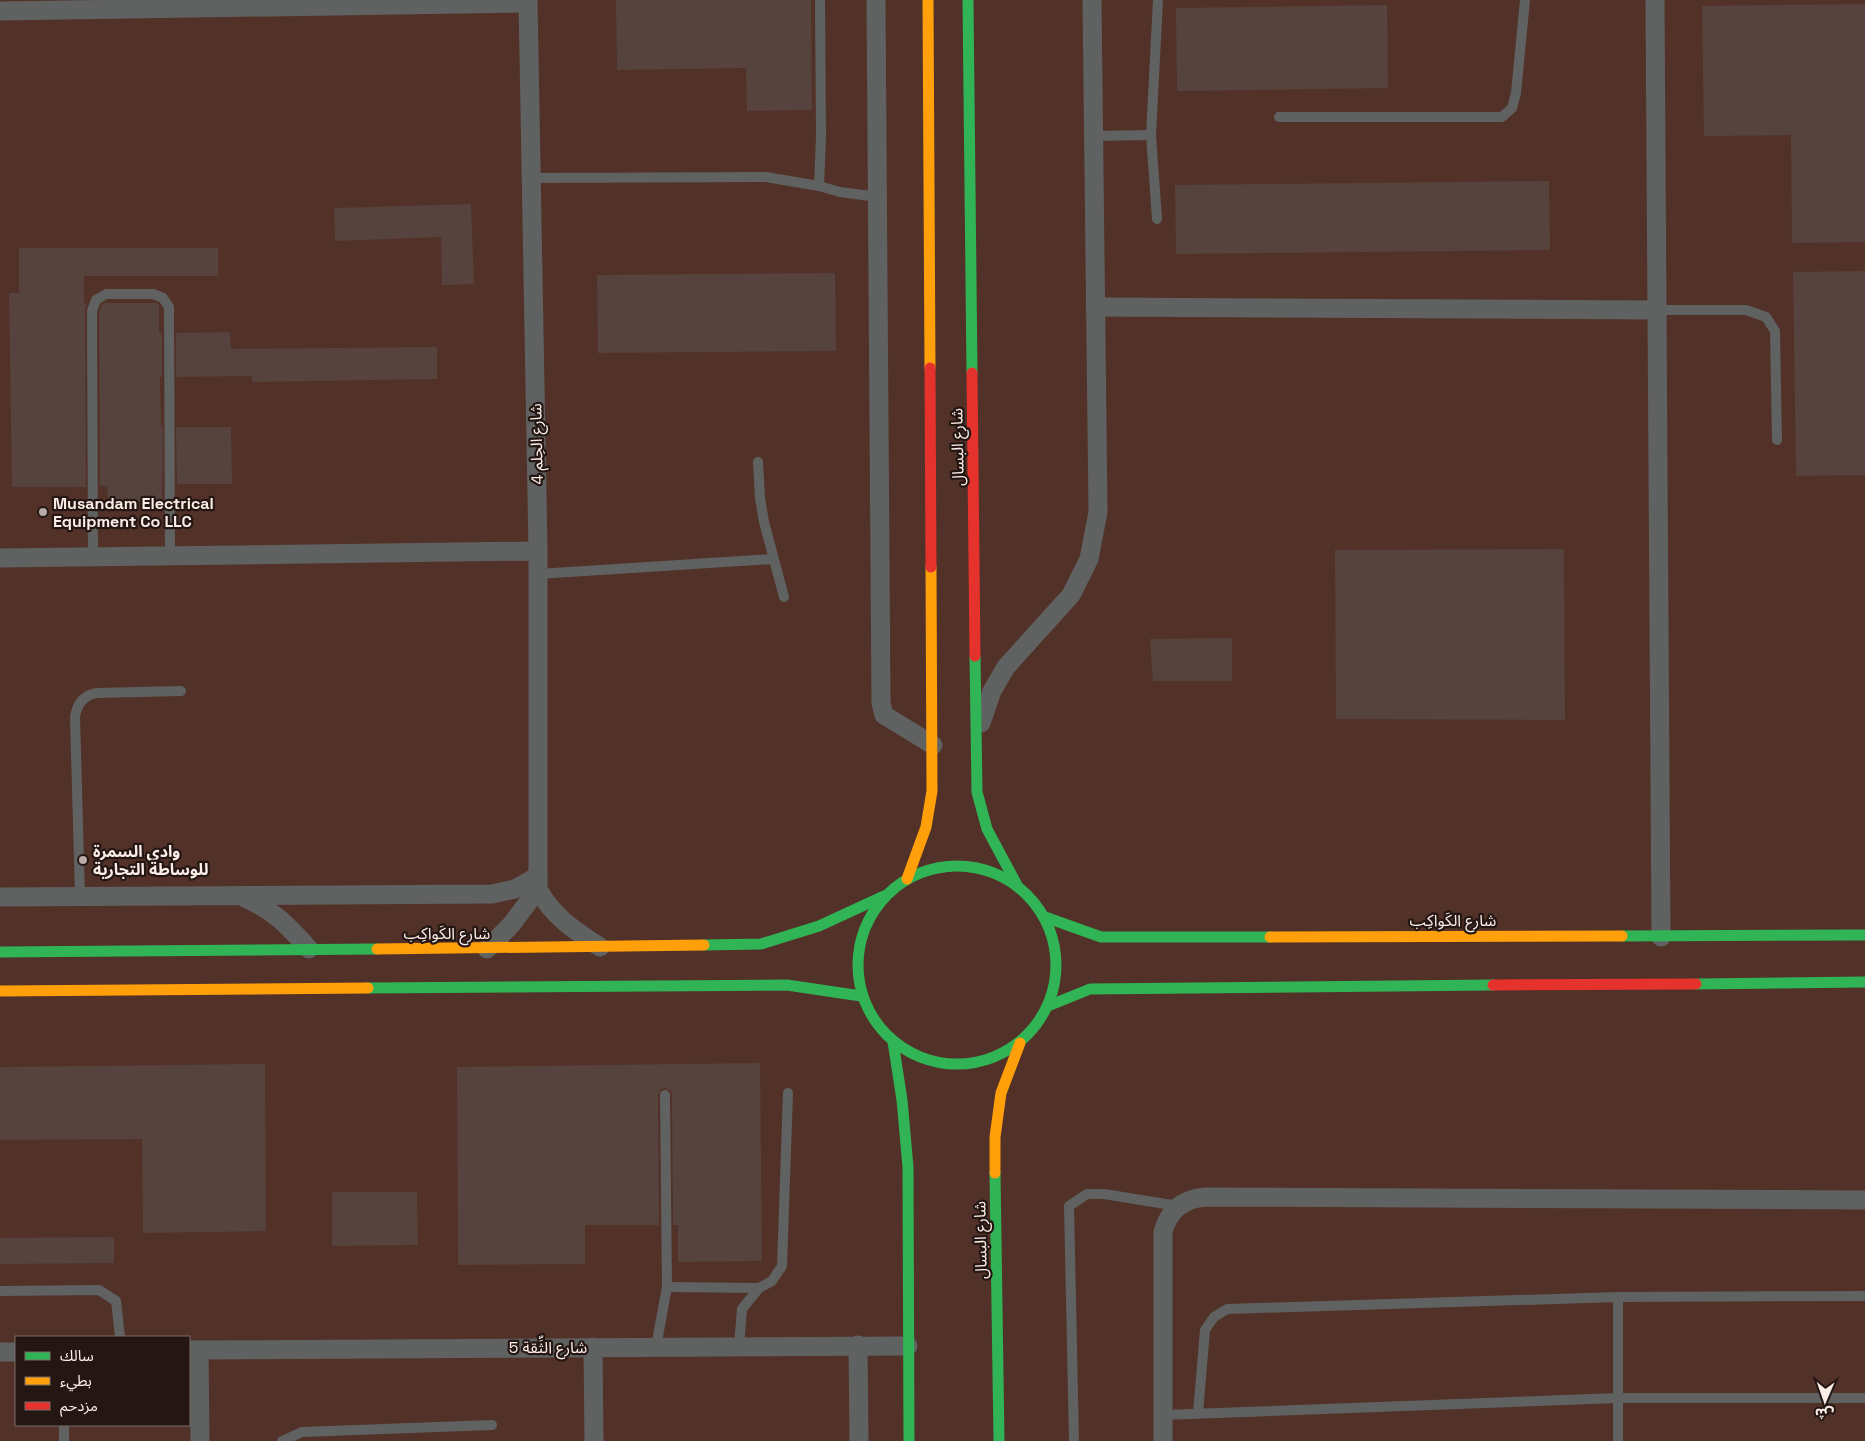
<svg xmlns="http://www.w3.org/2000/svg" width="1865" height="1441" font-family="'Space Grotesk','Noto Sans Arabic',sans-serif">
<rect width="100%" height="100%" fill="#3f302b"/>
<path fill="#523128" fill-rule="evenodd" d="M0 0H1865V1441H0ZM16 1337H189V1425H16Z"/>
<g fill="#57433d">
<path d="M616 0H811L812 110 747 111 746 68 617 70Z"/>
<path d="M1865 4V242L1792 243 1791 135 1704 136 1702 6Z"/>
<path d="M1387 5 1388 88 1177 91 1176 8Z"/>
<path d="M1549 181 1550 250 1176 254 1175 185Z"/>
<path d="M471 204 474 284 442 285 441 237 335 241 334 208Z"/>
<path d="M19 248H218V276H84V304L87 303 85 311 86 487H12L9 293H19Z"/>
<path d="M1865 271V475L1796 476 1793 272Z"/>
<path d="M835 273 836 351 598 353 597 275Z"/>
<path d="M104 303H156L159 305V333H162V377H160L161 427H163L162 501 108 502 107 486H100L99 312 102 305Z"/>
<path d="M230 332 231 349 437 347V379L252 382V376L176 377V333Z"/>
<path d="M176 427H231L232 484H177Z"/>
<path d="M1564 549 1565 720 1336 719 1335 550Z"/>
<path d="M1232 638V681H1153L1150 639Z"/>
<path d="M760 1063 762 1261 678 1262V1225H673L672 1095 671 1091 665 1088 661 1089 658 1095 659 1225H585V1264L458 1265 457 1067Z"/>
<path d="M265 1064 266 1231 143 1233 142 1139 0 1140V1067Z"/>
<path d="M332 1192H417L418 1245 332 1246Z"/>
<path d="M114 1237V1263L0 1264V1238Z"/>
</g>
<g fill="none" stroke-linecap="round" stroke-linejoin="round">
<g stroke="#5f6261" stroke-width="10">
<path d="M1279 117H1502L1512 108 1516 93 1525 0"/>
<path d="M1093 136 1151 135"/>
<path d="M531 178 766 177 819 186 840 192 878 197"/>
<path d="M819 186 821 136 820 0"/>
<path d="M1157 219 1151 135 1158 0"/>
<path d="M1656 310H1746L1766 317 1775 331 1777 440"/>
<path d="M758 462 760 498 764 522 784 597"/>
<path d="M93 557 92 311 96 300 106 294H153L163 298 169 307 170 556"/>
<path d="M538 574 773 559"/>
<path d="M80 896 75 717C77 704 83 695 97 693L181 691"/>
<path d="M667 1287 759 1288"/>
<path d="M0 1291 99 1290 116 1301 120 1337"/>
<path d="M739 1346 742 1309 759 1288 772 1281 782 1266 788 1093"/>
<path d="M656 1347 667 1287 665 1095"/>
<path d="M1198 1413 1205 1330 1214 1317 1227 1309 1618 1297 1865 1296"/>
<path d="M1163 1415 1618 1398H1865"/>
<path d="M64 1425V1441"/>
<path d="M282 1441 302 1432 492 1425"/>
<path d="M1074 1441 1069 1206 1087 1194H1104L1178 1206"/>
<path d="M1618 1441V1297"/>
</g>
<g stroke="#5f6261" stroke-width="19">
<path d="M528 0 538 551V889C553 917 574 930 600 947"/>
<path d="M876 0 881 703 884 715 933 745"/>
<path d="M1655 0 1661 937"/>
<path d="M0 11 528 3"/>
<path d="M1095 307 1656 310"/>
<path d="M0 558 538 551"/>
<path d="M981 723 992 691 1006 667 1071 595 1089 559 1098 512 1092 0"/>
<path d="M0 897 492 894 515 889 538 876"/>
<path d="M245 898C275 911 288 926 309 949"/>
<path d="M487 949 511 925 538 889"/>
<path d="M858 1345 859 1441"/>
<path d="M593 1347 594 1441"/>
<path d="M189 1350 908 1346"/>
<path d="M199 1350 200 1441"/>
<path d="M0 1352H16"/>
<path d="M1163 1441V1232C1169 1210 1183 1199 1205 1197L1865 1200"/>
</g>
<g stroke="#30b455" stroke-width="11">
<path d="M968 0 972 373"/>
<path d="M975 656 977 792 987 829 1017 885"/>
<circle cx="957" cy="965" r="99"/>
<path d="M1045 917 1101 937H1270"/>
<path d="M1622 936 1865 935"/>
<path d="M704 945 761 944 819 926 884 896"/>
<path d="M0 952 377 949"/>
<path d="M1696 984 1865 982"/>
<path d="M368 988 787 985 861 996"/>
<path d="M1048 1006 1090 989 1493 985"/>
<path d="M893 1042 902 1100 908 1167 909 1441"/>
<path d="M995 1173 999 1441"/>
</g>
<g stroke="#ff9f0a" stroke-width="11">
<path d="M928 0 930 368"/>
<path d="M907 879 926 827 932 791 931 567"/>
<path d="M1270 937 1622 936"/>
<path d="M377 949 704 945"/>
<path d="M0 991 368 988"/>
<path d="M995 1173V1137L1001 1093 1020 1043"/>
</g>
<g stroke="#e5322d" stroke-width="11">
<path d="M930 368 931 567"/>
<path d="M972 373 975 656"/>
<path d="M1493 985 1696 984"/>
</g>
</g>
<g fill="#baaba6" stroke="#241713" stroke-width="2">
<circle cx="43" cy="512" r="5"/>
<circle cx="83" cy="860" r="5"/>
</g>
<g text-anchor="middle" stroke-width="4.5" stroke-linejoin="round" paint-order="stroke">
<g font-size="16" fill="#fcede8" stroke="#241713">
<text transform="translate(536 444) rotate(-91)" y="6">شارع الحِلم 4</text>
<text transform="translate(957 447) rotate(-91)" y="6">شارع البسال</text>
<text x="1453" y="926">شارع الكَواكِب</text>
<text x="447" y="939">شارع الكَواكِب</text>
<text transform="translate(980 1240) rotate(-91)" y="6">شارع البسال</text>
<text x="548" y="1353">شارع الثِّقة 5</text>
</g>
<g font-size="16" font-weight="bold" fill="#fcede8" stroke="#241713" text-anchor="start">
<text x="53" y="509">Musandam Electrical<tspan x="53" dy="18">Equipment Co LLC</tspan></text>
<text x="93" y="857">وادي السمرة<tspan x="93" dy="18">للوساطة التجارية</tspan></text>
</g>
</g>
<rect x="15" y="1336" width="175" height="90" fill="#241713" stroke="#7a6d68"/>
<rect x="25" y="1352" width="25" height="8" fill="#30b455" stroke="#7a6d68"/>
<text x="60" y="1361" font-size="15" fill="#fcede8">سالك</text>
<rect x="25" y="1377" width="25" height="8" fill="#ff9f0a" stroke="#7a6d68"/>
<text x="60" y="1386" font-size="15" fill="#fcede8">بطيء</text>
<rect x="25" y="1402" width="25" height="8" fill="#e5322d" stroke="#7a6d68"/>
<text x="60" y="1411" font-size="15" fill="#fcede8">مزدحم</text>
<g transform="translate(1825 1401) rotate(182)" stroke="#241713" stroke-width="4" paint-order="stroke">
<path d="M0-4L9 19L0 12L-9 19Z" fill="#fcede8"/>
<text y="-8" font-size="14" font-weight="bold" text-anchor="middle" fill="#fcede8">ش</text>
</g>
</svg>
